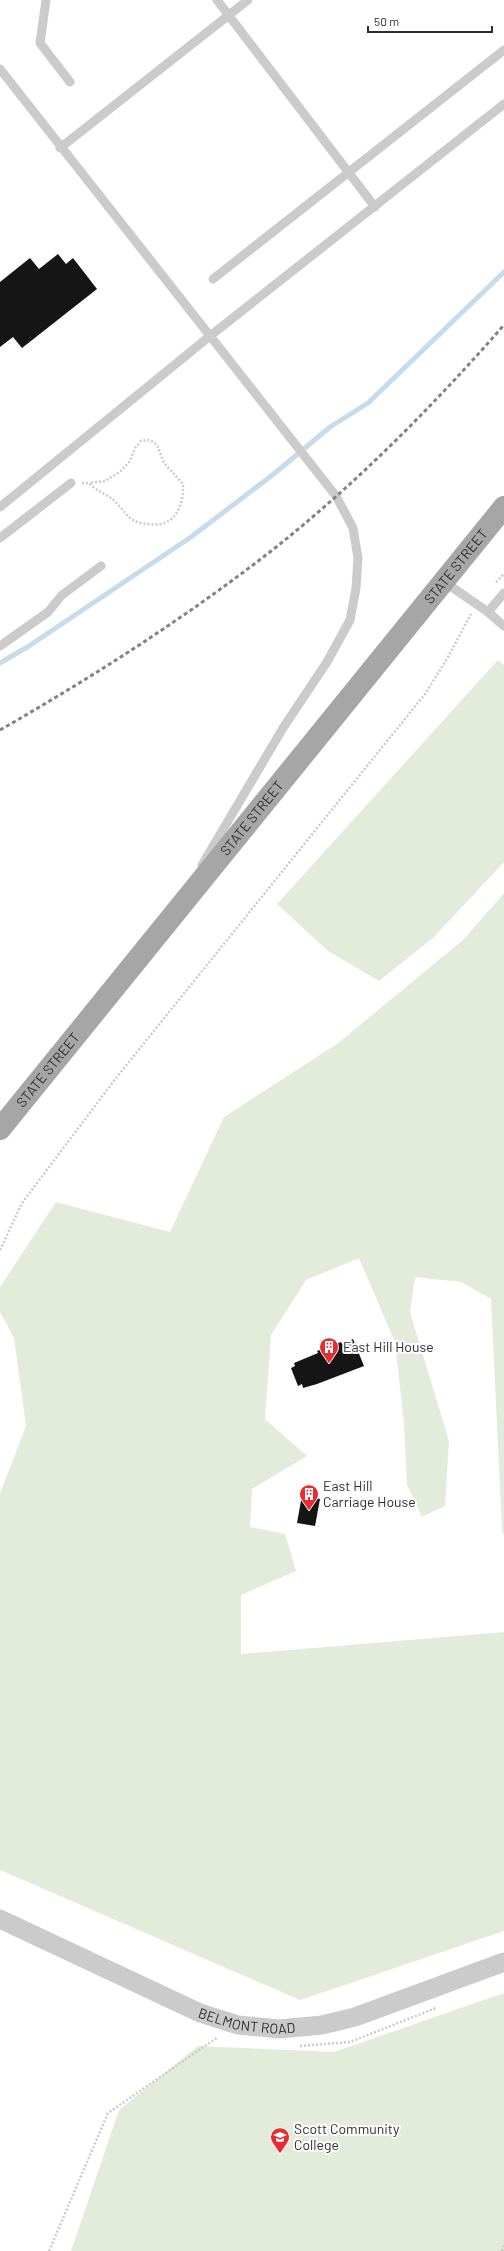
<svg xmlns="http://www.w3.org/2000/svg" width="504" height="2251" font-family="Barlow,sans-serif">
<rect width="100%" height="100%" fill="#fff"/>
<g fill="#e3ecdb">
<path d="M498 660 504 665V862L433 938 379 981 328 951 277 904Z"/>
<path d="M504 893V1536L502 1530 491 1299 461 1282 415 1277 410 1312 449 1441 445 1506 422 1517 407 1485 404 1425 395 1342 359 1258 306 1280 271 1335 265 1419 307 1456 252 1489 250 1527 285 1534 296 1571 241 1595V1654L504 1632V1931L300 2000 0 1870V1493L26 1426 14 1338 0 1312V1287L56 1202 170 1232 224 1117 337 1044 464 939Z"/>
<path d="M504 1993V2251H71L119 2110 198 2046 334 2052Z"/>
</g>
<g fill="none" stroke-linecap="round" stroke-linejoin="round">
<path stroke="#c6dcec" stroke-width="5" d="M0 663 29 646 191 537 275 473 330 427 368 403 504 272"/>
</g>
<g fill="#151515">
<path d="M58 254 66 264 73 258 97 289 22 348 13 337 0 347V282L30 258 39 269Z"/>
<path d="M353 1339 364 1366 317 1384 303 1388 302 1384 298 1386 291 1368 295 1366 294 1363 318 1353 317 1351 341 1342 342 1344Z"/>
<path d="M302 1495 320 1499 315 1526 297 1523Z"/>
</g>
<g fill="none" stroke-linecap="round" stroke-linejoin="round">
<g stroke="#cbcbcb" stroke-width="2.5" stroke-dasharray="2 2" stroke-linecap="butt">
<path d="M82 483H89C95 490 103 493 111 498 119 504 125 515 133 520 138 523 144 524 150 524 175 528 184 505 183 484L164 463 157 445 150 440 141 441 135 448 130 461 120 472 105 481 89 483"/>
<path d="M496 582 504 574"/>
<path d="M0 1250 22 1203 116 1078 425 694 447 659 471 614"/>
<path d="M300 2046 350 2042 436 2008"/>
<path d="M49 2251 108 2113 218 2037"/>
<path d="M502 2251 504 2245"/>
</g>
<g stroke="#cbcbcb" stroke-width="9">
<path d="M46 0 40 43 70 82"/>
<path d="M217 0 375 207"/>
<path d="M0 69 336 496 353 528 358 558 356 588 350 620 327 662 283 728 202 865"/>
<path d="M60 148 248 0"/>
<path d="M213 279 504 50"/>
<path d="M0 507 210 336 504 104"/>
<path d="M0 538 71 483"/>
<path d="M443 581 488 612 504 593"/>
<path d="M488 612 504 626"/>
<path d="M0 646 48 612 62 595 101 566"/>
</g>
<path stroke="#cbcbcb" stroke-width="19" id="s1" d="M0 1919 200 2013 238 2025 279 2029 322 2025 355 2017 504 1962"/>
<path stroke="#a6a6a6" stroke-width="22" id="s2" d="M0 1129 504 507"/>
<path stroke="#838383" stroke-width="3" stroke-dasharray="4 3" stroke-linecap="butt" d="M0 730C96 675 188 616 275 548 358 482 434 405 504 325"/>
</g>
<defs>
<g id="building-pin" transform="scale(1)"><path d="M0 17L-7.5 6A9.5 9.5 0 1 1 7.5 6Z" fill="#ea2b2f" stroke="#fff"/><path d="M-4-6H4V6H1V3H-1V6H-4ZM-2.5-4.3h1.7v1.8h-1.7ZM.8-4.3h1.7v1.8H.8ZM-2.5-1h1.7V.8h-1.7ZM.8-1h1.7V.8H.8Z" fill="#fff"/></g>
<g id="university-pin" transform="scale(1)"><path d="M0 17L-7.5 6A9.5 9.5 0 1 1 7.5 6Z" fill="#ea2b2f" stroke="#fff"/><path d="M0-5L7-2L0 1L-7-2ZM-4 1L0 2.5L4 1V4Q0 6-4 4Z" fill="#fff"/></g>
</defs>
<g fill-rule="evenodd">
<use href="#building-pin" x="329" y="1347"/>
<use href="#building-pin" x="309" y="1494"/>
<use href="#university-pin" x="280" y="2137"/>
</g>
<g text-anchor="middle" stroke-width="4" stroke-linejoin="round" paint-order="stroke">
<g font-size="14" fill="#2e2e2e" stroke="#fff">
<text dy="5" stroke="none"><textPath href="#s2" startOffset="724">STATE STREET</textPath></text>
<text dy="5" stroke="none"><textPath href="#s2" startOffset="400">STATE STREET</textPath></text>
<text dy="5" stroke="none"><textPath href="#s2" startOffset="76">STATE STREET</textPath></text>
<text dy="5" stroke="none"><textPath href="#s1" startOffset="269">BELMONT ROAD</textPath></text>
</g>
<g font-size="14" fill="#2e2e2e" stroke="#fff" text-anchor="start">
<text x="343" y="1352">East Hill House</text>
<text x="323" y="1491">East Hill<tspan x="323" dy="16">Carriage House</tspan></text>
<text x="294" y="2134">Scott Community<tspan x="294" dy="16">College</tspan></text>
</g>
</g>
<path d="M368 26v6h124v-6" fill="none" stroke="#2e2e2e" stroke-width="2"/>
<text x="374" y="26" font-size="12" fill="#2e2e2e" stroke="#ffffff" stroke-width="3" paint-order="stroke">50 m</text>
</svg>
